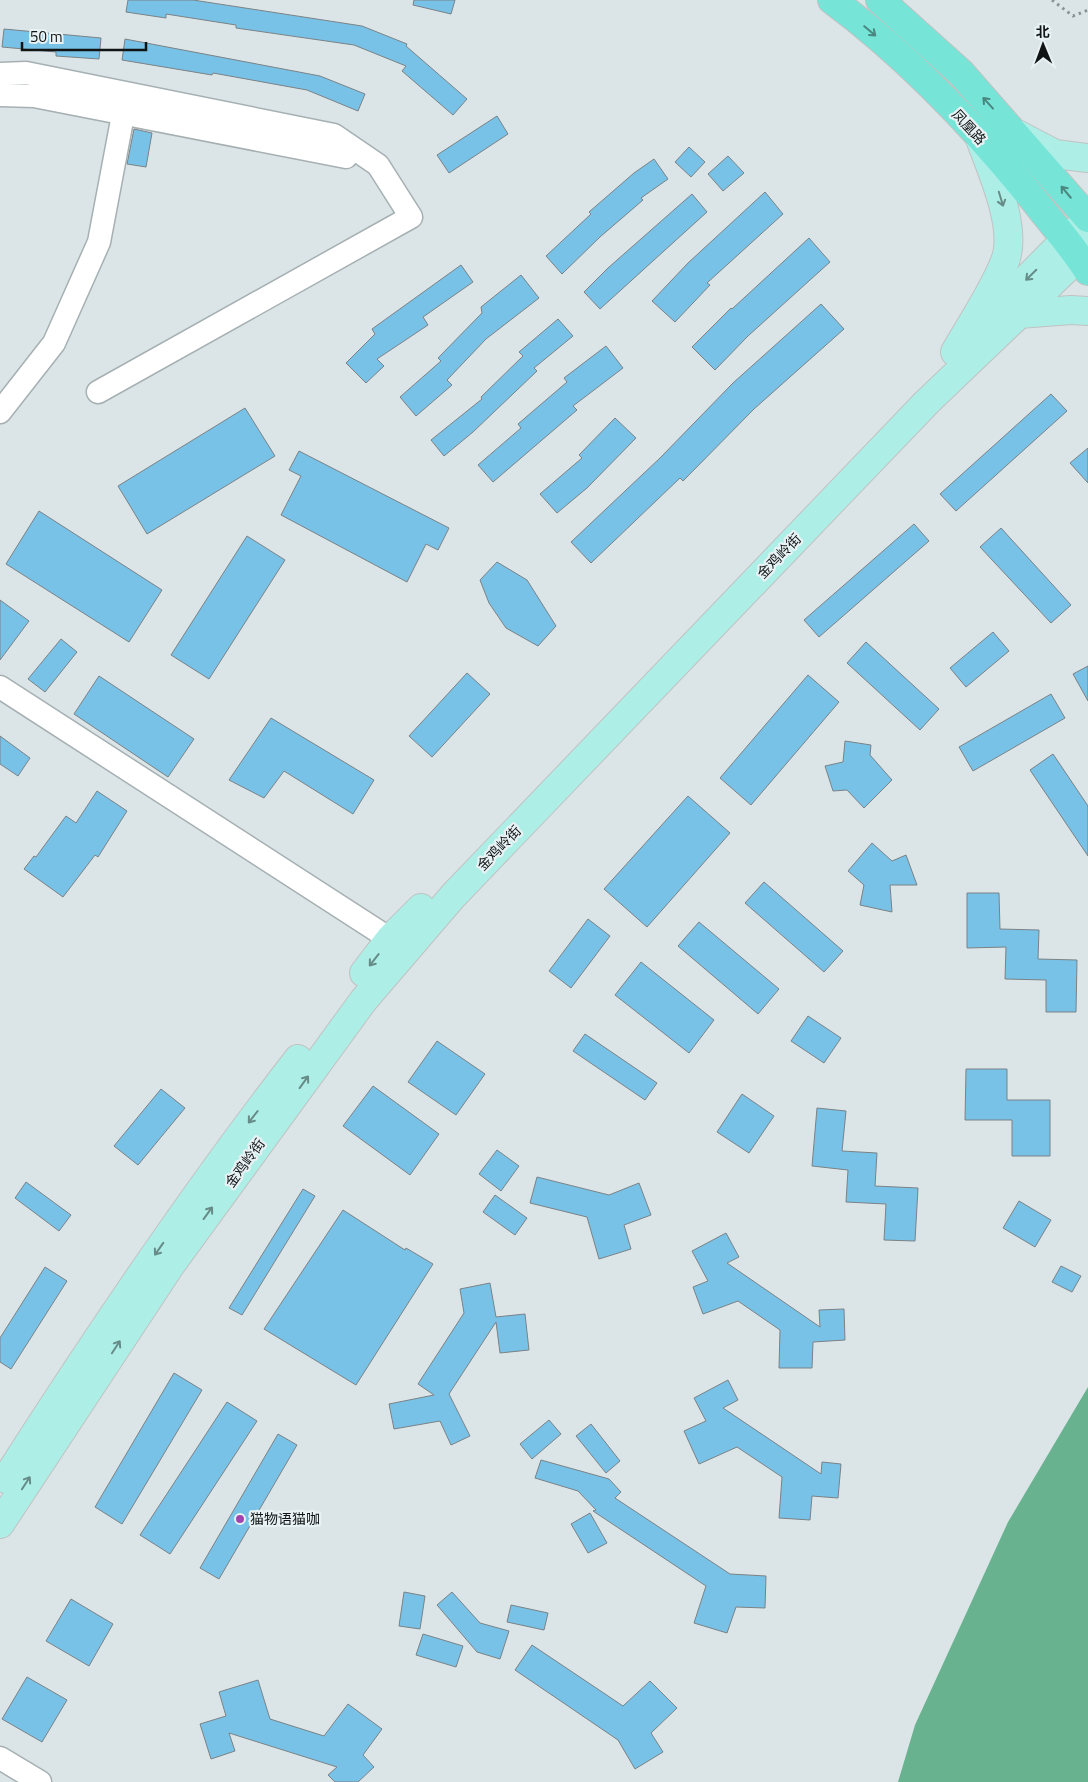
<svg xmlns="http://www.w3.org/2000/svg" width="1088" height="1782" font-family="'Titillium Web','Noto Sans SC',sans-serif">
<rect width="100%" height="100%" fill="#dbe5e7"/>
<path fill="#68b290" d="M1088 1387V1782H898L915 1725 1008 1522Z"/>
<g fill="#78c2e7" stroke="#7a8286">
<path d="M128 0H193L362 26 407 44 406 46 467 99 453 115 402 71 406 66 354 45 236 28V25L166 14V18L126 12Z"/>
<path d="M414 0H455L451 14 413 5Z"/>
<path d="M4 29 101 38 99 59 56 56V52L2 47Z"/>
<path d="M125 39 320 76 365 94 358 111 307 90 213 73 212 75 122 60Z"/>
<path d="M497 116 508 134 449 173 437 155Z"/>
<path d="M134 129 152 133 146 167 127 164Z"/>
<path d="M689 147 705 162 691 177 675 162Z"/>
<path d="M728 156 744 173 723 191 708 174Z"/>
<path d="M654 159 668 179 641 198 643 200 600 237 562 274 546 256 591 214 589 212 634 173Z"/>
<path d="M765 192 783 214 707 283 710 285 675 322 652 301 688 263Z"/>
<path d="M692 194 707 212 600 309 584 292 608 268Z"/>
<path d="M809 238 830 262 748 336 715 370 692 347 731 308 732 309Z"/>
<path d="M461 265 473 282 423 317 428 325 377 359 384 366 366 383 346 363 375 334 372 329Z"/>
<path d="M521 275 539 298 486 339 447 380 452 385 416 416 400 397 441 361 438 358 482 313 481 307Z"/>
<path d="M821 304 844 329 754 409 683 481 680 478 591 563 571 542 660 458 733 383Z"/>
<path d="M558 319 573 336 534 368 537 371 473 432 444 456 431 440 482 399 481 397 523 356 519 352Z"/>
<path d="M606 346 623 368 573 406 577 410 493 482 478 465 521 428 518 424 567 382 564 378Z"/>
<path d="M1051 394 1067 411 956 511 940 494Z"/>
<path d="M245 408 275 456 147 534 118 486Z"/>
<path d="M615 418 636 438 587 488 557 513 540 494 582 458 579 455Z"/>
<path d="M1088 448V483L1070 463Z"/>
<path d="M299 451 449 528 438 550 426 544 407 582 281 515 301 476 289 470Z"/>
<path d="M39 511 162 590 129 642 6 564Z"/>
<path d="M914 524 929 541 819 637 804 620Z"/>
<path d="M1001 528 1071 605 1051 623 980 547Z"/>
<path d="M247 536 285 560 209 679 171 655Z"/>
<path d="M497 562 527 580 556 626 538 646 506 628 489 603 480 580Z"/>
<path d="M0 600 29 621 0 660Z"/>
<path d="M993 632 1009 651 966 687 950 668Z"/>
<path d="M61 639 77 652 45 692 28 679Z"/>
<path d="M866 642 939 709 920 730 847 663Z"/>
<path d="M1088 666V701L1073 674Z"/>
<path d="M467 673 490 694 432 757 409 736Z"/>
<path d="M808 675 839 702 751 805 720 778Z"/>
<path d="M99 676 194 739 168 777 74 714Z"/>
<path d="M1051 694 1065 718 973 771 959 747Z"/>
<path d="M271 718 374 780 353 814 284 771 264 798 229 780Z"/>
<path d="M0 736 30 758 18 776 0 764Z"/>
<path d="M845 741 871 745 870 755 892 780 864 808 847 790 833 791 825 766 843 762Z"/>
<path d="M1053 754 1088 806V856L1030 770Z"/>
<path d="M97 791 127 811 98 857 95 855 63 897 24 869 34 856 36 857 66 816 76 823Z"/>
<path d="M688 796 730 833 647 927 604 889Z"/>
<path d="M872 843 892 861 906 855 917 885H890L892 912 860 905 864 885 848 871Z"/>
<path d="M764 882 843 951 824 972 745 903Z"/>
<path d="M967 893H999L1000 929 1039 930 1038 959 1077 960 1076 1012H1046V980L1005 979 1006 947 967 948Z"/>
<path d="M588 919 610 936 571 988 549 971Z"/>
<path d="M699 922 779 989 758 1014 678 946Z"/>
<path d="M641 962 714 1020 689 1053 615 995Z"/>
<path d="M808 1016 841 1038 824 1063 791 1041Z"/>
<path d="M585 1034 657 1083 645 1100 573 1051Z"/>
<path d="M437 1041 485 1074 456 1115 408 1082Z"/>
<path d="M966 1069H1007V1100H1050V1156H1012V1120H965Z"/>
<path d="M373 1086 439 1134 410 1175 343 1126Z"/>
<path d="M161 1089 185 1108 138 1165 114 1146Z"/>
<path d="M742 1094 774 1116 749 1153 717 1132Z"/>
<path d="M817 1108 846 1111 842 1151 877 1153 875 1186 918 1188 915 1241 884 1240 886 1204 846 1202 848 1170 812 1166Z"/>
<path d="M497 1150 519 1166 501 1191 479 1174Z"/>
<path d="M537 1177 609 1195 639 1183 651 1215 624 1225 631 1249 599 1259 587 1217 530 1203Z"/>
<path d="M26 1182 71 1215 59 1231 15 1198Z"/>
<path d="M303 1189 315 1196 242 1315 229 1308Z"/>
<path d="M495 1195 527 1218 515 1235 483 1212Z"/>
<path d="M1019 1201 1051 1220 1035 1247 1003 1228Z"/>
<path d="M343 1210 405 1250 406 1248 433 1264 356 1385 264 1329Z"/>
<path d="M726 1233 739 1257 727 1263 820 1327 819 1310 844 1309 845 1340 813 1342 812 1368H779L780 1330 738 1301 703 1314 693 1287 708 1281 692 1251Z"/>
<path d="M1061 1266 1081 1276 1072 1292 1052 1282Z"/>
<path d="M45 1267 67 1281 11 1369 0 1362V1338Z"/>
<path d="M490 1283 496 1317 525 1314 529 1350 500 1353 496 1322 449 1394 470 1436 451 1445 440 1421 394 1429 389 1404 434 1395 418 1384 464 1313 460 1289Z"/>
<path d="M174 1373 202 1390 122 1524 95 1507Z"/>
<path d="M728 1380 738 1400 723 1408 821 1474 822 1462 841 1464 838 1498 812 1496 810 1520 779 1518 782 1477 737 1447 699 1464 684 1431 706 1421 694 1398Z"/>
<path d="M227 1402 257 1421 170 1554 140 1535Z"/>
<path d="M549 1420 561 1434 532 1459 520 1444Z"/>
<path d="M591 1424 620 1461 606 1473 576 1436Z"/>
<path d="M278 1434 297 1445 219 1579 200 1568Z"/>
<path d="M541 1460 609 1479 621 1492 615 1498 730 1574 766 1576 765 1608 736 1607 727 1633 694 1623 706 1586 593 1511 596 1510 578 1491 535 1478Z"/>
<path d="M590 1513 607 1543 588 1553 571 1524Z"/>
<path d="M404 1592 425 1596 420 1629 399 1626Z"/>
<path d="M452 1592 480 1623 509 1631 500 1659 477 1652 437 1605Z"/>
<path d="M71 1599 113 1624 89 1666 46 1641Z"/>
<path d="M511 1605 548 1613 544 1630 507 1622Z"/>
<path d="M423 1634 463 1646 456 1667 416 1655Z"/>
<path d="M532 1645 623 1706 650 1681 677 1708 651 1733 663 1752 635 1769 618 1740 515 1670Z"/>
<path d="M27 1677 67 1700 42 1742 2 1719Z"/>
<path d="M258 1680 270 1719 324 1736 348 1704 382 1729 363 1755 374 1767 358 1782H335L328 1775 337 1767 229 1733 235 1751 211 1759 200 1724 226 1716 219 1692Z"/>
</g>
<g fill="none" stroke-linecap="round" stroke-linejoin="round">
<g stroke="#a6b0b2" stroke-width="25">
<g id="minor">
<path d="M0 74 26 73 334 135 378 165 411 217 98 392"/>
<path d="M0 95 34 96 346 157"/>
<path d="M0 412 54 343 99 242 126 99"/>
<path d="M0 687 390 939"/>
<path d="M0 1758 40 1782"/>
</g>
</g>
<g stroke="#c1c2c2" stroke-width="30">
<g id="major">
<path d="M1017 134 1055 154 1088 158"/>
<path d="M1019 314 1071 310 1088 311"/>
<path d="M986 320 1065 240 1088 220"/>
<path d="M955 352C971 324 994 290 1005 261 1018 227 991 170 979 136"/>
<path d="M364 973 390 939 421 908"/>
<path d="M6 1479C98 1335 193 1194 298 1059"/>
<path d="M0 1524 170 1266 363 1001 453 896 927 402 1088 248"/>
</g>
</g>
<g stroke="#c1c2c2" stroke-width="30">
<g id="highway">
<path d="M832 0C910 58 977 129 1037 204 1054 226 1073 247 1088 271"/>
<path d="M880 0 961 73 1088 218"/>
</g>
</g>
<path stroke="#8c9395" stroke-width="3" stroke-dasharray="2.5 4" stroke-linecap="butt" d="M1052 0 1073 16 1088 10"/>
<use href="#minor" stroke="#fff" stroke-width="22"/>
<use href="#major" stroke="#adefe7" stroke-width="28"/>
<use href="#highway" stroke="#76e5d7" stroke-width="28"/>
</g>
<defs><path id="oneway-shaft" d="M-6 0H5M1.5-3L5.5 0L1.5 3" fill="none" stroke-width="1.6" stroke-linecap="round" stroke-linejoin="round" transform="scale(1.25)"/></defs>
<g stroke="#498780">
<use href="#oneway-shaft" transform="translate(870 31) rotate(40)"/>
<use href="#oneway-shaft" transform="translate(988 103) rotate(-132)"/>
<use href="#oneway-shaft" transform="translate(1066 192) rotate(-130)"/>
</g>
<g stroke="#678c88">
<use href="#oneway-shaft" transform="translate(1001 199) rotate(73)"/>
<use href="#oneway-shaft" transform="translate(1031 275) rotate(135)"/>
<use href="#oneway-shaft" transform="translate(374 960) rotate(128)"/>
<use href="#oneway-shaft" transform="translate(304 1082) rotate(-54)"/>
<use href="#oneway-shaft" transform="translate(253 1117) rotate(128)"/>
<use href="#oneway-shaft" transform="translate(208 1213) rotate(-54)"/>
<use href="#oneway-shaft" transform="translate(159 1249) rotate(125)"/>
<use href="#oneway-shaft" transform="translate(116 1347) rotate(-57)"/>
<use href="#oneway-shaft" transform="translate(26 1483) rotate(-57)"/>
</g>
<circle fill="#a144ae" stroke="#e8f2f4" stroke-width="2" cx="240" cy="1519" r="5"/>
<g text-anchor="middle" stroke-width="4.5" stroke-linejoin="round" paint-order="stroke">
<g font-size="14" fill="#111415" stroke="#e8f2f4">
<text transform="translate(969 127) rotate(47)" y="5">凤凰路</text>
<text transform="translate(779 556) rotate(-46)" y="5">金鸡岭街</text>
<text transform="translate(499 848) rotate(-46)" y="5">金鸡岭街</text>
<text transform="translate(245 1163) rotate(-54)" y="5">金鸡岭街</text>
</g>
<g font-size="14" fill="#111415" stroke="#e8f2f4" text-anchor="start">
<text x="250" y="1524">猫物语猫咖</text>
</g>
</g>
<g transform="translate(1043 45) rotate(359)" stroke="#e8f2f4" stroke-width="4" paint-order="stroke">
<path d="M0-4L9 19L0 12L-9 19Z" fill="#111415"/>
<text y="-8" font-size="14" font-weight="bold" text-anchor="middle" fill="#111415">北</text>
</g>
<path d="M22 42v8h124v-8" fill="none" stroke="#111415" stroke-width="2.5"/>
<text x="30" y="42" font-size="15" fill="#111415" stroke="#e8f2f4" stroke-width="4" paint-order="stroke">50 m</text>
</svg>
